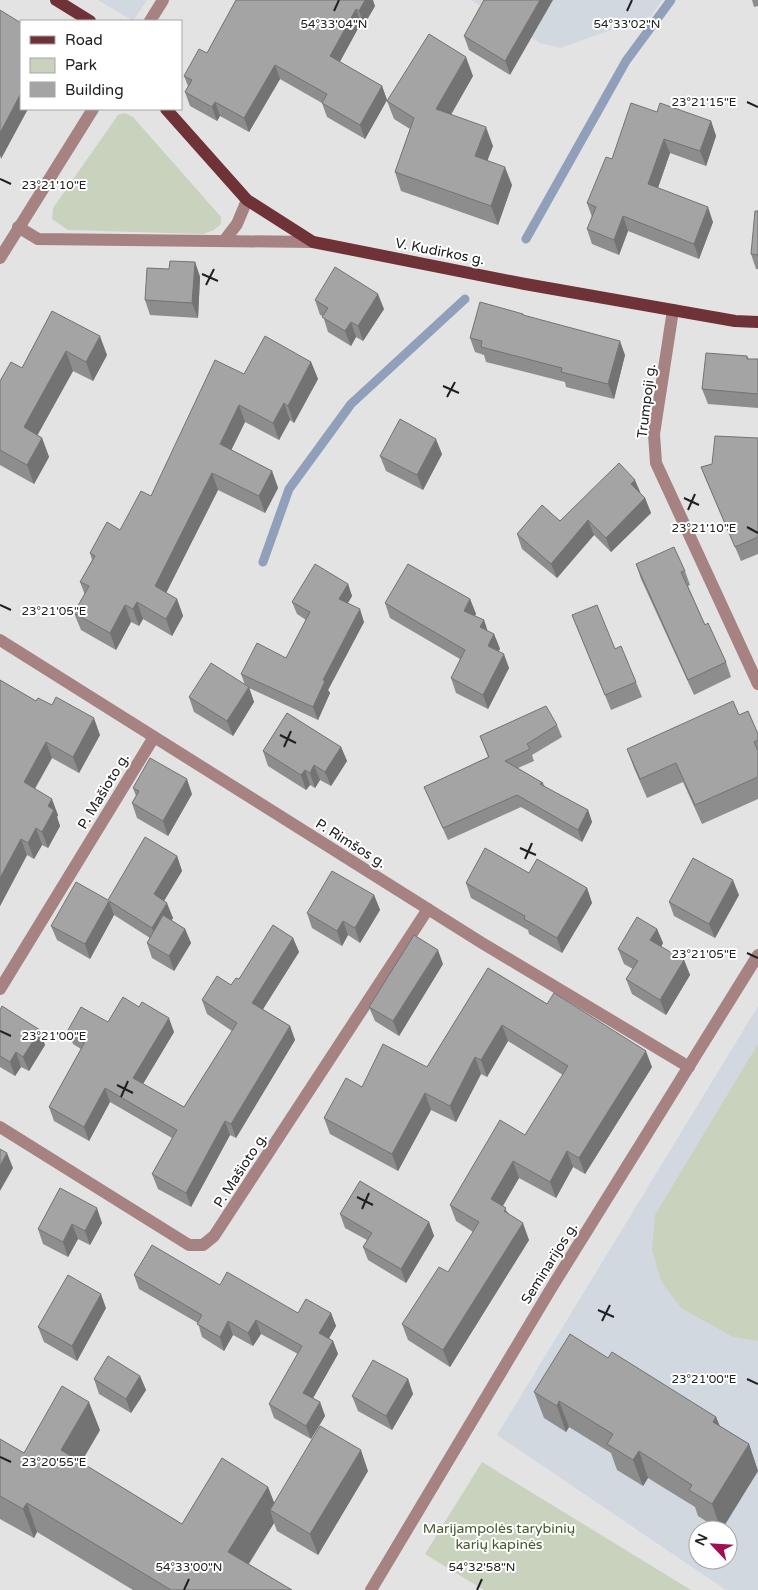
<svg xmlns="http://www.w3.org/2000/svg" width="758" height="1590" font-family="'Varela Round',sans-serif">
<rect width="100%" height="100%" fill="#e3e3e4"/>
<g fill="#d2d8df" fill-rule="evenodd">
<path d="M98 0H147L133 21Z"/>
<path d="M471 0H662L651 16 560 48 540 43Z"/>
<path d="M758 1006V1590H726L497 1435ZM698 1530H728V1560H698Z"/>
</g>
<g fill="#c9d2bd">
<path d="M125 113 133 117 221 217V224L214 230 203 234 68 230 52 219 53 208 118 115Z"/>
<path d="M758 1044V1341L733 1337 681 1308 661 1281 652 1250 655 1215Z"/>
<path d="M482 1462 691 1590H484L425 1554Z"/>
</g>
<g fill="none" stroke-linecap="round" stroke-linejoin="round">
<g stroke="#91a0ba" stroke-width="9">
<path d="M526 239 626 61 671 0"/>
<path d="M263 562 289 489 351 404 465 299"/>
</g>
<g stroke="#a78283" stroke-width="12">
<path d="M150 21 163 0"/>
<path d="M18 227 38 239 313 242"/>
<path d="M224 241 237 224 247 200"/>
<path d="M0 258 93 109"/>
<path d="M673 310 654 434 656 463 758 684"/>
<path d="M0 640 482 943 689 1067"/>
<path d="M0 989 154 737"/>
<path d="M0 1127 189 1245H203L214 1236 428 909"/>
<path d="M371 1590 552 1287 758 955"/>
</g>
<g stroke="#6f3236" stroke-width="12">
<path d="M56 0 90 21"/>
<path d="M166 109 247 200 313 242 525 284 735 321 758 322"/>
</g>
</g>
<g fill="#8d8d8e">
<path d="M236 0 375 6 364 25 361 23 340 62 382 86 387 100 365 139 327 117 322 103 280 79 249 132 220 116 217 121 190 106 185 92 188 86 184 76 207 53Z"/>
<path d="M484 0 510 75 469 50 464 36Z"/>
<path d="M752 0H758V6L754 7Z"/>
<path d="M473 76 451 115 493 146 487 160 512 185 498 225 401 191 395 172 410 129 394 119 387 101Z"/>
<path d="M657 112 711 121 716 136 706 166 670 153 658 188 713 222 699 259 628 231 619 255 592 244 587 229 592 217 587 203 612 159Z"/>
<path d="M758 211V269H756L751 254Z"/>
<path d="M195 262 200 277 198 318 150 315 145 300 169 269Z"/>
<path d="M315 300 384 309 363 341 356 337 351 346 328 332 323 316 320 315Z"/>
<path d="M52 311 107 355 93 381 73 371 37 435 42 438 49 457 34 484 0 465V381L22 368Z"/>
<path d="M523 314 524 316 625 355 614 399 566 387 565 382 486 362 484 355 475 352 470 338Z"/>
<path d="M747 356 749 359H758V408L708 404 702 389Z"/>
<path d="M311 362 318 379 294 423 290 420 279 440 245 422 231 450 272 471 278 488 265 513 218 490 166 593 177 599 183 616 172 636 143 619 139 626 131 622 116 650 81 630 74 613 85 595 80 582 92 560 90 553 120 530 151 496 244 374Z"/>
<path d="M758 438V554L741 561 707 482 701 467 712 464Z"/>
<path d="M442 454 423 490 386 471 380 456Z"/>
<path d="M640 493 645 498 651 513 611 552 594 535 557 578 522 549 517 534 560 521Z"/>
<path d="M636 564 685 571 690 585 688 586 705 625 726 662 731 677 694 695 641 579Z"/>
<path d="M348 584 352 596 348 603 364 622 328 690 330 693 318 720 249 688 254 702 233 736 194 712 189 697 245 685 241 674 286 658 306 620 297 614 292 602Z"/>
<path d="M470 599 476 614 474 616 484 620 487 631 494 634 500 649 498 651 509 668 488 709 456 693 451 678 460 659 390 618 385 603Z"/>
<path d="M572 615 615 649 636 682 642 697 611 710Z"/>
<path d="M0 680 36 701 100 735 79 773 52 758 35 789 58 815 57 817 60 826 48 848 42 845 34 859 27 855 0 906Z"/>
<path d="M739 715 758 734V799L702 824 683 782 647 798 634 768 627 749Z"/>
<path d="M557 725 562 737 532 755 534 761 518 768 543 783 545 787 588 810 592 822 582 842 521 807 448 840 429 798 424 787 488 757 480 736Z"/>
<path d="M341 747 347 761 331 786 320 780 315 788 310 785 306 790 268 766 263 751Z"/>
<path d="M133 788 192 794 168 836 137 818 132 803 136 796Z"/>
<path d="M177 856 182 871 164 901 173 918 171 920 185 929 191 943 174 971 152 958 147 943 150 938 114 915 90 959 57 940 51 926 108 900Z"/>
<path d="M529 873 587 888 592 903 562 953 529 934 528 930 471 898 466 883Z"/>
<path d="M374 895 380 910 360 943 348 935 342 946 312 928 307 913Z"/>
<path d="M739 895 715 938 674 916 669 902Z"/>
<path d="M657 929 663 943 661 947 684 960 690 975 666 1015 632 994 626 979 633 969 624 964 618 949Z"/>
<path d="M293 938 299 952 263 1009 290 1026 295 1040 236 1138 230 1135 191 1207 158 1189 152 1174 172 1138 110 1102 89 1141 54 1121 49 1107 81 1049 73 1044 68 1030 108 1022 174 1032 143 1084 184 1107 232 1031 207 1014 202 1000 231 985Z"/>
<path d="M443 964 399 1036 375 1021 369 1007Z"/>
<path d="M488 968 652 1067 585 1174 573 1167 556 1198 519 1178 503 1206 529 1240 450 1367 408 1340 402 1324 448 1272 473 1232 456 1221 450 1205 525 1135 563 1075 508 1041 487 1077 481 1074 456 1122 431 1110 398 1171 330 1134 324 1118 362 1087 427 1067Z"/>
<path d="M0 1010 45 1045 29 1071 21 1067 15 1076 0 1067Z"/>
<path d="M60 1188 102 1223 90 1245 78 1239 68 1257 43 1244 38 1229Z"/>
<path d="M340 1214 429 1222 434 1236 406 1283 368 1260 363 1247 367 1240 345 1228Z"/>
<path d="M134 1275 220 1285 298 1313H331L336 1326 329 1338 333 1341 338 1354 313 1398 320 1402 325 1416 311 1439 274 1418 269 1404 298 1354 261 1334 253 1346 233 1335 224 1351 202 1337 198 1323 139 1289Z"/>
<path d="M106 1308 77 1361 44 1342 38 1327Z"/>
<path d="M608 1358 716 1417 720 1426 749 1444 758 1471 722 1530H720L698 1516 695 1507 648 1478 643 1486 617 1470 611 1453 569 1427 566 1432 544 1418 534 1392Z"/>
<path d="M140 1376 146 1390 131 1413 99 1394 94 1379Z"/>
<path d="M408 1379 413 1394 392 1430 358 1411 352 1396Z"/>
<path d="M100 1430 81 1463 182 1524 268 1487 274 1503 368 1471 318 1555 277 1531 274 1523 249 1564 292 1590H133L37 1532 34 1538 0 1519V1439L24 1453Z"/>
</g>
<g fill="#737374">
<path d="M365 0H373L375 6 364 25 359 11Z"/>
<path d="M540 0H553L510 75 505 61Z"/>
<path d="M356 9 361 23 335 70 330 56Z"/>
<path d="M466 57 473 76 443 128 436 109Z"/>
<path d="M275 65 280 79 249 132 244 118Z"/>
<path d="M382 86 387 100 365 139 360 125Z"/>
<path d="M21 93V109H28L1 159 0 155V133Z"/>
<path d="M215 102 220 116 217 121 212 107Z"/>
<path d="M711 121 716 136 706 166 700 151Z"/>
<path d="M486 127 493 146 482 175 475 156Z"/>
<path d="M664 139 670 153 654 199 648 184Z"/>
<path d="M505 167 512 185 498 225 491 206Z"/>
<path d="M708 207 713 222 699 259 694 244Z"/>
<path d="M623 216 628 231 619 255 614 240Z"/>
<path d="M195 262 200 277 198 318 192 303Z"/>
<path d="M378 294 384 309 363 341 358 326Z"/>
<path d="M351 322 356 337 351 346 345 331Z"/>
<path d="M100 336 107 355 93 381 86 362Z"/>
<path d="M620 341 625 355 614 399 608 384Z"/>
<path d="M66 351 73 371 31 447 24 427Z"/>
<path d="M311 362 318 379 294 423 288 406Z"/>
<path d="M284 403 290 420 279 440 273 423Z"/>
<path d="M239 405 245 422 226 461 220 444Z"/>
<path d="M42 438 49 457 34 484 27 465Z"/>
<path d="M436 439 442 454 423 490 417 475Z"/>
<path d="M272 471 278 488 265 513 259 496Z"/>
<path d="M212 473 218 490 161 603 155 586Z"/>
<path d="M635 480 641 494 631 484Z"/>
<path d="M645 498 651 513 611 552 606 538Z"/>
<path d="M588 520 594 535 557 578 551 564Z"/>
<path d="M348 584 352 596 343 611 339 599Z"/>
<path d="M177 599 183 616 172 636 166 619Z"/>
<path d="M470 599 476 614 470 626 464 611Z"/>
<path d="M137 602 143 619 139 626 133 609Z"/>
<path d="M125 605 131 622 116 650 110 633Z"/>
<path d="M360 609 364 622 328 690 330 693 318 720 313 707 323 680Z"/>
<path d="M484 620 489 635 480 627Z"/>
<path d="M494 634 500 649 494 660 488 646Z"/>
<path d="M504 654 509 668 488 709 483 695Z"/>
<path d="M249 687 254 702 233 736 227 721Z"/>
<path d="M94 718 100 735 79 773 73 757Z"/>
<path d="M46 742 52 758 29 798 24 782Z"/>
<path d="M341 747 347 761 331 786 325 772Z"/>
<path d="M314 765 320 780 315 788 310 773Z"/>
<path d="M305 770 310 785 306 790 301 775Z"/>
<path d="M187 779 192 794 168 836 163 821Z"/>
<path d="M52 799 58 815 57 817 60 826 48 848 42 832 48 806Z"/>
<path d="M588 810 592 822 582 842 578 830Z"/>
<path d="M36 828 42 845 34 859 28 843Z"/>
<path d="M21 839 27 855 0 906V878Z"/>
<path d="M177 856 182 871 159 909 154 894Z"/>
<path d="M733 880 739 895 715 938 709 924Z"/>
<path d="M587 888 592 903 562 953 557 938Z"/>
<path d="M374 895 380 910 360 943 355 928Z"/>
<path d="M109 901 114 915 90 959 85 944Z"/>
<path d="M167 903 173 918 157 942 152 928Z"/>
<path d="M343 921 348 935 342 946 337 931Z"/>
<path d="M185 929 191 943 174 971 169 956Z"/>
<path d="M657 929 663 943 656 955 650 940Z"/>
<path d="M293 938 299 952 258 1017 252 1003Z"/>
<path d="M438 950 443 964 399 1036 393 1021Z"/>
<path d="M684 960 690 975 666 1015 660 1000Z"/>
<path d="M169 1018 174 1032 138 1092 133 1078Z"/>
<path d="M502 1025 508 1041 487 1077 481 1060Z"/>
<path d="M290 1026 295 1040 236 1138 231 1124Z"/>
<path d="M40 1030 45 1045 29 1071 23 1057Z"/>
<path d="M646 1051 652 1067 585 1174 579 1158Z"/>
<path d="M16 1052 21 1067 15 1076 10 1062Z"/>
<path d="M475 1057 481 1074 456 1122 450 1106Z"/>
<path d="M105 1088 110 1102 89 1141 84 1127Z"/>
<path d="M425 1093 431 1110 398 1171 392 1154Z"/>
<path d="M225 1121 230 1135 191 1207 186 1193Z"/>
<path d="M567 1151 573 1167 556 1198 550 1182Z"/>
<path d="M7 1153 13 1168 0 1191V1166Z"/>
<path d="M513 1161 519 1178 497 1215 491 1199Z"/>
<path d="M97 1208 102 1223 90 1245 85 1231Z"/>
<path d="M429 1222 434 1236 406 1283 401 1269Z"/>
<path d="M523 1223 529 1240 450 1367 443 1350Z"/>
<path d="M72 1224 78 1239 68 1257 63 1242Z"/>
<path d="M101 1294 106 1308 77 1361 72 1346Z"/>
<path d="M331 1313 336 1326 324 1347 319 1333Z"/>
<path d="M256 1320 261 1334 253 1346 248 1333Z"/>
<path d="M228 1321 233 1335 224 1351 220 1337Z"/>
<path d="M333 1341 338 1354 308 1407 303 1393Z"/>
<path d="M140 1376 146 1390 131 1413 126 1399Z"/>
<path d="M408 1379 413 1394 392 1430 386 1416Z"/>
<path d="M559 1401 569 1427 566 1432 557 1406Z"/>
<path d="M89 1402 100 1430 71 1479 61 1450Z"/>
<path d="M320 1402 325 1416 311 1439 306 1426Z"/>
<path d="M716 1417 726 1443 713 1422Z"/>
<path d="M749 1444 758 1471 721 1530 712 1504Z"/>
<path d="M361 1450 368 1471 318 1555 310 1534Z"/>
<path d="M639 1451 648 1478 643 1486 633 1460Z"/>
<path d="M268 1487 279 1515 270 1510 274 1523 238 1580 228 1552Z"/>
<path d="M27 1503 37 1532 34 1538 23 1509Z"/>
</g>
<g fill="#a4a4a5" stroke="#737374">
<path d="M236 0H365L359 11 356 9 330 56 382 86 360 125 322 103 327 94 275 65 244 118 215 102 212 107 185 92 192 80 184 76 199 49 207 53Z"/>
<path d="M484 0H540L505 61 464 36Z"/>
<path d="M0 10 21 23V93L0 133Z"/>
<path d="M429 34 466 57 436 109 486 127 475 156 505 167 491 206 395 172 414 118 387 101Z"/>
<path d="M631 103 657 112 660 103 711 121 700 151 664 139 648 184 708 207 694 244 623 216 614 240 587 229 596 207 587 203 606 157 612 159Z"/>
<path d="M755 211H758V255L751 254Z"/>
<path d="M170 261 195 262 192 303 145 300 147 268 169 269Z"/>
<path d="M335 267 378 294 358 326 351 322 345 331 322 317 328 308 315 300Z"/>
<path d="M480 302 523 314V315L620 341 608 384 561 372 562 368 481 347 482 341 470 338Z"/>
<path d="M52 311 100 336 86 362 66 351 24 427 42 438 27 465 0 450V381L11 362 22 368Z"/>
<path d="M265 336 311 362 288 406 284 403 273 423 239 405 220 444 272 471 259 496 212 473 155 586 177 599 166 619 137 602 133 609 125 605 110 633 74 613 89 586 80 582 95 556 90 553 107 522 120 530 141 491 151 496 215 360 244 374Z"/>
<path d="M706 353 747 356V359H758V394L702 389Z"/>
<path d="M400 419 436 439 417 475 380 456Z"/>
<path d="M715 436 758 438V537L735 547 701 467 712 464Z"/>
<path d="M619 463 635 480 631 484 645 498 606 538 588 520 551 564 517 534 542 505 560 521Z"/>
<path d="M674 547 685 571 681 572 705 625 708 623 726 662 688 680 636 564Z"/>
<path d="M315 564 348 584 339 599 360 609 323 680 325 681 313 707 241 674 257 643 286 658 310 612 292 602Z"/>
<path d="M408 564 470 599 464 611 484 620 480 627 494 634 488 646 504 654 483 695 451 678 465 650 385 603Z"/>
<path d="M597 605 615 649 621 646 636 682 605 695 572 615Z"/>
<path d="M211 663 249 687 227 721 189 697Z"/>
<path d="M0 680 36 701 38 698 52 705 56 697 94 718 73 757 46 742 24 782 52 799 48 806 54 810 42 832 36 828 28 843 21 839 0 878Z"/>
<path d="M733 701 739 715 748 711 758 734V740L754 742 758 751V777L695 805 676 763 640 779 627 749Z"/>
<path d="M546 706 557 725 527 744 530 749 505 761 543 783 540 784 588 810 578 830 517 795 443 828 424 787 489 757 480 736Z"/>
<path d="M287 713 341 747 325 772 314 765 310 773 305 770 301 775 263 751Z"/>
<path d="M150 758 187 779 163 821 132 803 139 791 133 788Z"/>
<path d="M145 837 177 856 154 894 167 903 152 928 109 901 85 944 51 926 76 882 108 900Z"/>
<path d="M485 848 529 873 537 859 587 888 557 938 524 919 525 916 466 883Z"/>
<path d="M693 858 733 880 709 924 669 902Z"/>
<path d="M332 871 374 895 355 928 343 921 337 931 307 913Z"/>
<path d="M163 915 185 929 169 956 147 943Z"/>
<path d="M637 917 657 929 650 940 684 960 660 1000 626 979 638 961 618 949Z"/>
<path d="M273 925 293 938 252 1003 290 1026 231 1124 225 1121 186 1193 152 1174 177 1130 105 1088 84 1127 49 1107 86 1040 68 1030 81 1007 108 1022 123 997 139 1007 142 1002 169 1018 133 1078 184 1107 237 1023 202 1000 217 976 231 985 236 978 239 979Z"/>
<path d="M414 935 438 950 393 1021 369 1007Z"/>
<path d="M488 968 547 1004 554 993 646 1051 579 1158 567 1151 550 1182 513 1161 491 1199 506 1208 504 1211 523 1223 443 1350 402 1324 439 1267 448 1272 479 1222 450 1205 500 1120 525 1135 568 1066 502 1025 481 1060 475 1057 450 1106 425 1093 392 1154 324 1118 346 1078 362 1087 383 1044 427 1067Z"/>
<path d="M2 1006 40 1030 23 1057 16 1052 10 1062 0 1056V1010Z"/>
<path d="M0 1149 7 1153 0 1166Z"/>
<path d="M360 1181 429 1222 401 1269 363 1247 372 1233 340 1214Z"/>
<path d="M60 1188 97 1208 85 1231 72 1224 63 1242 38 1229Z"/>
<path d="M152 1245 220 1285 227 1272 298 1313 306 1299 331 1313 319 1333 333 1341 303 1393 320 1402 306 1426 269 1404 302 1346 256 1320 248 1333 228 1321 220 1337 197 1324 202 1315 134 1275Z"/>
<path d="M68 1275 101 1294 72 1346 38 1327Z"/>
<path d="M570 1334 608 1358 612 1352 716 1417 713 1422 749 1444 712 1504 689 1490 692 1485 639 1451 633 1460 607 1444 613 1434 559 1401 557 1406 534 1392Z"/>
<path d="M108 1356 140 1376 126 1399 94 1379Z"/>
<path d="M373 1360 408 1379 386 1416 352 1396Z"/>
<path d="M62 1386 89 1402 61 1450 182 1524 222 1458 268 1487 228 1552 292 1590H171L27 1503 23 1509 0 1496V1439L24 1453Z"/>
<path d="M320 1426 361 1450 310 1534 270 1510Z"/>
</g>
<path fill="none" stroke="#202020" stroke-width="2" d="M334 11 339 0M627 11 632 0M747 102 758 107M0 179 11 184M202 274 218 281M206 285 214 269M443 386 459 393M447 397 455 382M684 498 699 505M688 510 695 494M747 527 758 533M0 605 11 610M280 735 296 743M284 747 291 731M520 848 536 855M525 859 532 843M747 953 758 958M0 1031 11 1036M117 1085 133 1093M121 1097 128 1081M357 1197 373 1205M362 1209 369 1193M598 1310 614 1317M602 1321 610 1305M747 1379 758 1384M0 1457 11 1462M184 1590 189 1579M477 1590 482 1579"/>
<g text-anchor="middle" stroke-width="4" stroke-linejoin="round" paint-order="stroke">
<g font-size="14" fill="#202020" stroke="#fff">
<text transform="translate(440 251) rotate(11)" y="5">V. Kudirkos g.</text>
<text transform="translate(646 401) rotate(-83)" y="5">Trumpoji g.</text>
<text transform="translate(103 791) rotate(-59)" y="5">P. Mašioto g.</text>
<text transform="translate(351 843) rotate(32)" y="5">P. Rimšos g.</text>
<text transform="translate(240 1170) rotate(-57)" y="5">P. Mašioto g.</text>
<text transform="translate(549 1263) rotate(-58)" y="5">Seminarijos g.</text>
</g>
<g font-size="14" fill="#47582b" stroke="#fff">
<text x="499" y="1533">Marijampolės tarybinių<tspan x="499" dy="16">karių kapinės</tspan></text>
</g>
</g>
<g font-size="12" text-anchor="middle" fill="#202020" stroke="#fff" stroke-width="4" stroke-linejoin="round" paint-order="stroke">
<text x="334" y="28">54°33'04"N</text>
<text x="627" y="28">54°33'02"N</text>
<text x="704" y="106">23°21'15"E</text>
<text x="54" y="189">23°21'10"E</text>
<text x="704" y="532">23°21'10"E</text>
<text x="54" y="615">23°21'05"E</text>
<text x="704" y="958">23°21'05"E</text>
<text x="54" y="1040">23°21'00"E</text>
<text x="704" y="1383">23°21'00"E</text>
<text x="54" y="1466">23°20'55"E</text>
<text x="189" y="1571">54°33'00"N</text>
<text x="482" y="1571">54°32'58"N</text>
</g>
<rect x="20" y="20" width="162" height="90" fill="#ffffff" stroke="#a6a6a6"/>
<rect x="30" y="36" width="25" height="8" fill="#6f3236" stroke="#a6a6a6"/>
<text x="65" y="45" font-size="15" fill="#202020">Road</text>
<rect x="30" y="58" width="25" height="15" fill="#c9d2bd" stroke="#a6a6a6"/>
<text x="65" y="70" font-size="15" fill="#202020">Park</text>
<rect x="30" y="82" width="25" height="15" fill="#a4a4a5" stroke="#a6a6a6"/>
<text x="65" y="95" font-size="15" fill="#202020">Building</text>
<g transform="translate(713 1545) rotate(295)"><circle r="24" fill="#ffffff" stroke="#a6a6a6"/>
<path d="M0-4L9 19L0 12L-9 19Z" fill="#a10e53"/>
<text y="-8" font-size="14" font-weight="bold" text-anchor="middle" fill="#202020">N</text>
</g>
</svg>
